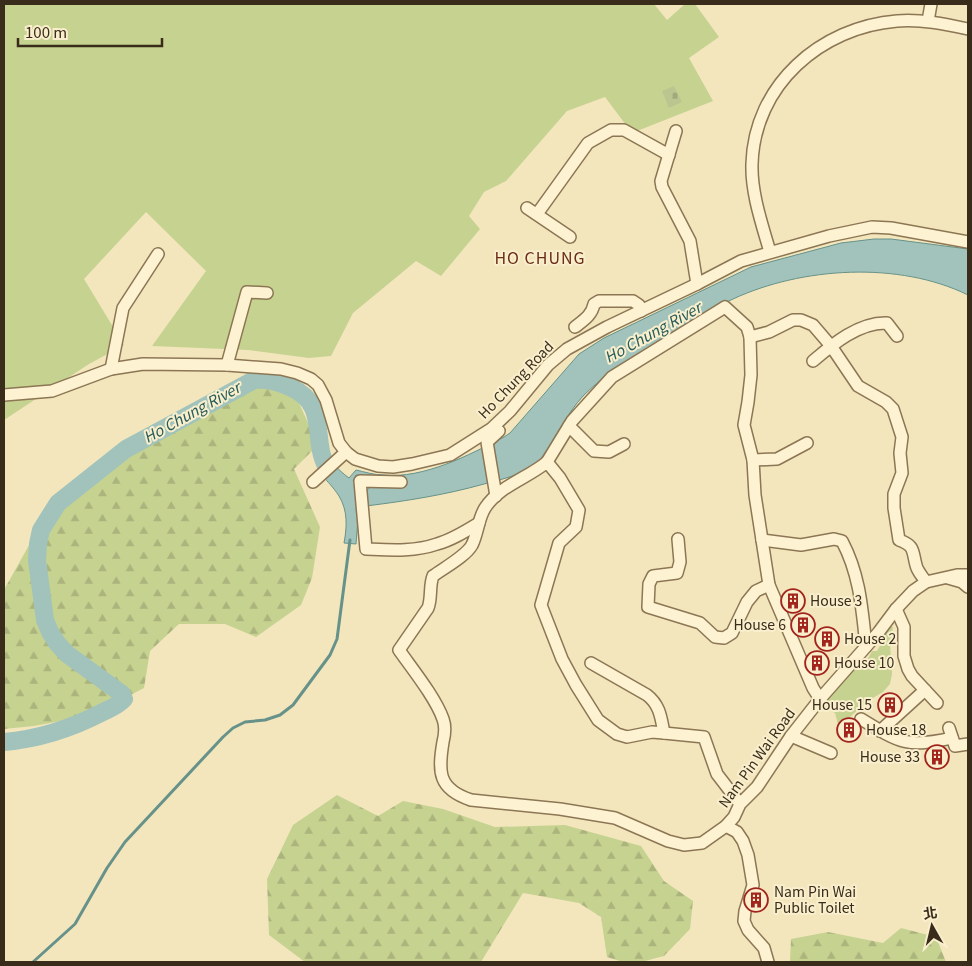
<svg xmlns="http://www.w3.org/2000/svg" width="972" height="966" font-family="Georgia,'Noto Sans TC',serif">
<defs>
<pattern id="forest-firs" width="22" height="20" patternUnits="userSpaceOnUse" patternTransform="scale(1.25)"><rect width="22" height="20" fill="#c6d290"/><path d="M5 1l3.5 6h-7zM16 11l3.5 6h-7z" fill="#abb47c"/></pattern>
<pattern id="cemetery-stones" width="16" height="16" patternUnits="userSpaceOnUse" patternTransform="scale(1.25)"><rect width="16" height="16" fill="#bbc590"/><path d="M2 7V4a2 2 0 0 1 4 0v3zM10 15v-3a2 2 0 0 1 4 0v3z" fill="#a2a97c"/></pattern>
</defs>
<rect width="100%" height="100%" fill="#f3e6bd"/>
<g fill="#c6d290">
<path d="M4 4H654L667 20 685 4H695L719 37 689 58 713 101 632 133 605 97 567 111 506 181 484 192 469 216 480 229 441 276 416 261 353 313 331 356 309 358 248 350 152 346 206 271 146 212 84 279 124 345 89 364 4 420Z"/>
<path d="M888 627H893L890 644 892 674 890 684 883 692 868 701 851 716 840 732 835 713 823 706 854 670 864 666 872 651H877L881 644 880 636Z"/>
</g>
<g fill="url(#forest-firs)">
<path d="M248 376 294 392 318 445 294 469 320 527 312 578 301 605 256 637 225 624H179L150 651 144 688 93 715 34 726 4 729V590L58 493 133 437 209 399Z"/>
<path d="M337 795 378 816 403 801 443 809 495 827 565 825 641 846 664 881 693 901 690 929 664 956 641 962H623L607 957 601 917 579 903 523 893 481 962H305L269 935 267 879 293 825Z"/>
<path d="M901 928 936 937 946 962H790L791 939 828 932 883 943Z"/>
</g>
<path fill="url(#cemetery-stones)" d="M674 86 682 102 669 108 662 91Z"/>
<path fill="#a1c3bb" stroke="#67928a" d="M874 239H891L968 249V295C899 261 802 267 733 299 709 310 687 325 665 339 637 356 607 372 584 395 565 415 554 442 537 464 521 475 503 479 484 484 445 495 406 501 366 506V491L373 485 363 476 356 475 353 481 356 484 358 519 356 544 344 543C347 527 348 511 339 496 326 476 319 480 316 452L326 449C331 462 337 469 349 478L356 470C365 472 374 475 383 475 424 479 469 455 504 437L510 433 579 354 604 338 751 267 841 243Z"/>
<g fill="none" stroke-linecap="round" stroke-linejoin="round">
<path stroke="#67928a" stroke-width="3" d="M33 962 75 924 107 868 125 842 223 737 233 728 245 722 265 720 280 715 293 705 330 655 337 639 350 540"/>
<path stroke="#a1c3bb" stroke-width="18" d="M4 742C39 739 70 729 101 713 109 709 118 706 124 699L122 694 67 654 57 643 50 632 45 620 37 560 38 544 41 530 58 503 126 449 254 380C269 379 279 382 292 388 331 406 309 444 330 472"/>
<g stroke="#8c7654" stroke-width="14">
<g id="minor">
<path d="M928 21 931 4"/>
<path d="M676 131 661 181 662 187 690 241 697 284"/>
<path d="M527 208 570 237"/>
<path d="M537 214 588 143 611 130H624L669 155"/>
<path d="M770 252C762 224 751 193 752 164 754 85 821 27 897 21 921 19 945 24 968 29"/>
<path d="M575 327C584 320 592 315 594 304L599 301H633L639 305 641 311"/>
<path d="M750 337 769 332 793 320H801L813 325 831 346 858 386 886 402 893 409 902 437 900 453 902 473 894 494V508L899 540C915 546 912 550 916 565 917 571 923 577 926 582"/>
<path d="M813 361C833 344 859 322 887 323L897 336"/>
<path d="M227 365 247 292 267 293"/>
<path d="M111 369 123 308 158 254"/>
<path d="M4 395 52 391 111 369 143 364 227 365 281 369 297 373 311 379 318 385 326 400 339 443 346 452 355 459 378 466 393 467 412 464 450 455 491 429 510 411 548 365 567 349 607 327 697 284 741 261 829 236 872 227 891 228 968 242"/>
<path d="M569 426 594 451 609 452 624 444"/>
<path d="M753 460 777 459 807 443"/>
<path d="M547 462 572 421 612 377 725 307 747 327 750 337 751 375 748 402 744 425 753 460 755 495 769 585 813 688 820 699"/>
<path d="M313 482 346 452"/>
<path d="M401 482 360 481 366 549C390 550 414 552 437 544 452 540 466 531 479 523"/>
<path d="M496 496 487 442 499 431"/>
<path d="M678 539 680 562 677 573 653 576 649 584 648 607 700 623 715 637 724 638 732 633 747 602 756 591 769 585"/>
<path d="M762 540 801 545 834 539 842 541C860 575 862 609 866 646"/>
<path d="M948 578 962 582 968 587"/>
<path d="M896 609 904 627V656L908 669 912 676 937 703"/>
<path d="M591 663 647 695C660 705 661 718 664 733"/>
<path d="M861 719C900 743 907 748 952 738"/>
<path d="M949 728 955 746 968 744"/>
<path d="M880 731 925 690"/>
<path d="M791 736 831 753"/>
<path d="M740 804 717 774 704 737 664 733 652 732 627 737 617 734 598 720 576 685 562 659 541 605 559 543 576 527 579 510 560 478 547 462C528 478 499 486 485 508 478 519 478 533 472 545 466 556 444 568 433 576 429 586 432 598 428 608L399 650C413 670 435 697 443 719 446 727 445 734 443 742 438 772 438 789 471 800L560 809 615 818 668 841 684 845 702 843 726 826 734 817 740 804 757 787 791 736 820 699 878 633 896 609 913 591 926 582 957 575H968"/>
<path d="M726 826 737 832 743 841 748 855 753 885 745 911 744 921 748 930 764 948 768 962"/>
</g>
</g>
<use href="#minor" stroke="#fdf2d1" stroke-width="11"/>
</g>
<defs>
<g id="building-ring" transform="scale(1.25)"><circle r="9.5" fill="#f9efcd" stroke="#a2251d" stroke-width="1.5"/><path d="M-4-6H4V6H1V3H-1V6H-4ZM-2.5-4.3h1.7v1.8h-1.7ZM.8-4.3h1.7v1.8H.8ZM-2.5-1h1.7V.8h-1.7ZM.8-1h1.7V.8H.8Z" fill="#a2251d"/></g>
</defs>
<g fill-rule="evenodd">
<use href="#building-ring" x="793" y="601"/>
<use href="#building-ring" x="803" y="625"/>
<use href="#building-ring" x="827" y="639"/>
<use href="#building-ring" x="817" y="663"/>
<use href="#building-ring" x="890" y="705"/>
<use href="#building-ring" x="849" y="730"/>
<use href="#building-ring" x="937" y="757"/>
<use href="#building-ring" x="756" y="900"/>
</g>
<g text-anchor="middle" stroke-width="4" stroke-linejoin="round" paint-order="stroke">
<g font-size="14" fill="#3a2c1a" stroke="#f9efcd">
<text transform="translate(516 380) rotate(-46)" y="5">Ho Chung Road</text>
<text transform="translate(757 758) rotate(-54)" y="5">Nam Pin Wai Road</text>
</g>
<g font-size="14" fill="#3a2c1a" stroke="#f9efcd" text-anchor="start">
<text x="810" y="606">House 3</text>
<text x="786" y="630" text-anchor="end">House 6</text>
<text x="844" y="644">House 2</text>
<text x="834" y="668">House 10</text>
<text x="872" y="710" text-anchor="end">House 15</text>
<text x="866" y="735">House 18</text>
<text x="920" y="762" text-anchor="end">House 33</text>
<text x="774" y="897">Nam Pin Wai<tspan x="774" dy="16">Public Toilet</tspan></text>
</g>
<g font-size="15" font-style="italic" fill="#285c5b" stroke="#f9efcd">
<text transform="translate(653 333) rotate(-29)" y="5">Ho Chung River</text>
<text transform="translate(192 413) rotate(-29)" y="5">Ho Chung River</text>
</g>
<g font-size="16" letter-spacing="1" fill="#6b2d15" stroke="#f9efcd">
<text x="540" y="264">HO CHUNG</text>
</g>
</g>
<rect width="972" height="966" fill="none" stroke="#3a2c1a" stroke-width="10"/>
<g transform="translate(932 926) rotate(352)" stroke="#f9efcd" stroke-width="4" paint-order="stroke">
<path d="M0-4L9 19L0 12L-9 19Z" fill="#3a2c1a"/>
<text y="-8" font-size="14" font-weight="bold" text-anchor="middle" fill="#3a2c1a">北</text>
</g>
<path d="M18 38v8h144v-8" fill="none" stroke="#3a2c1a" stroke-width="2.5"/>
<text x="25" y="38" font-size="15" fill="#3a2c1a" stroke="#f9efcd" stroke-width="4" paint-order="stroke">100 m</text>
</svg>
